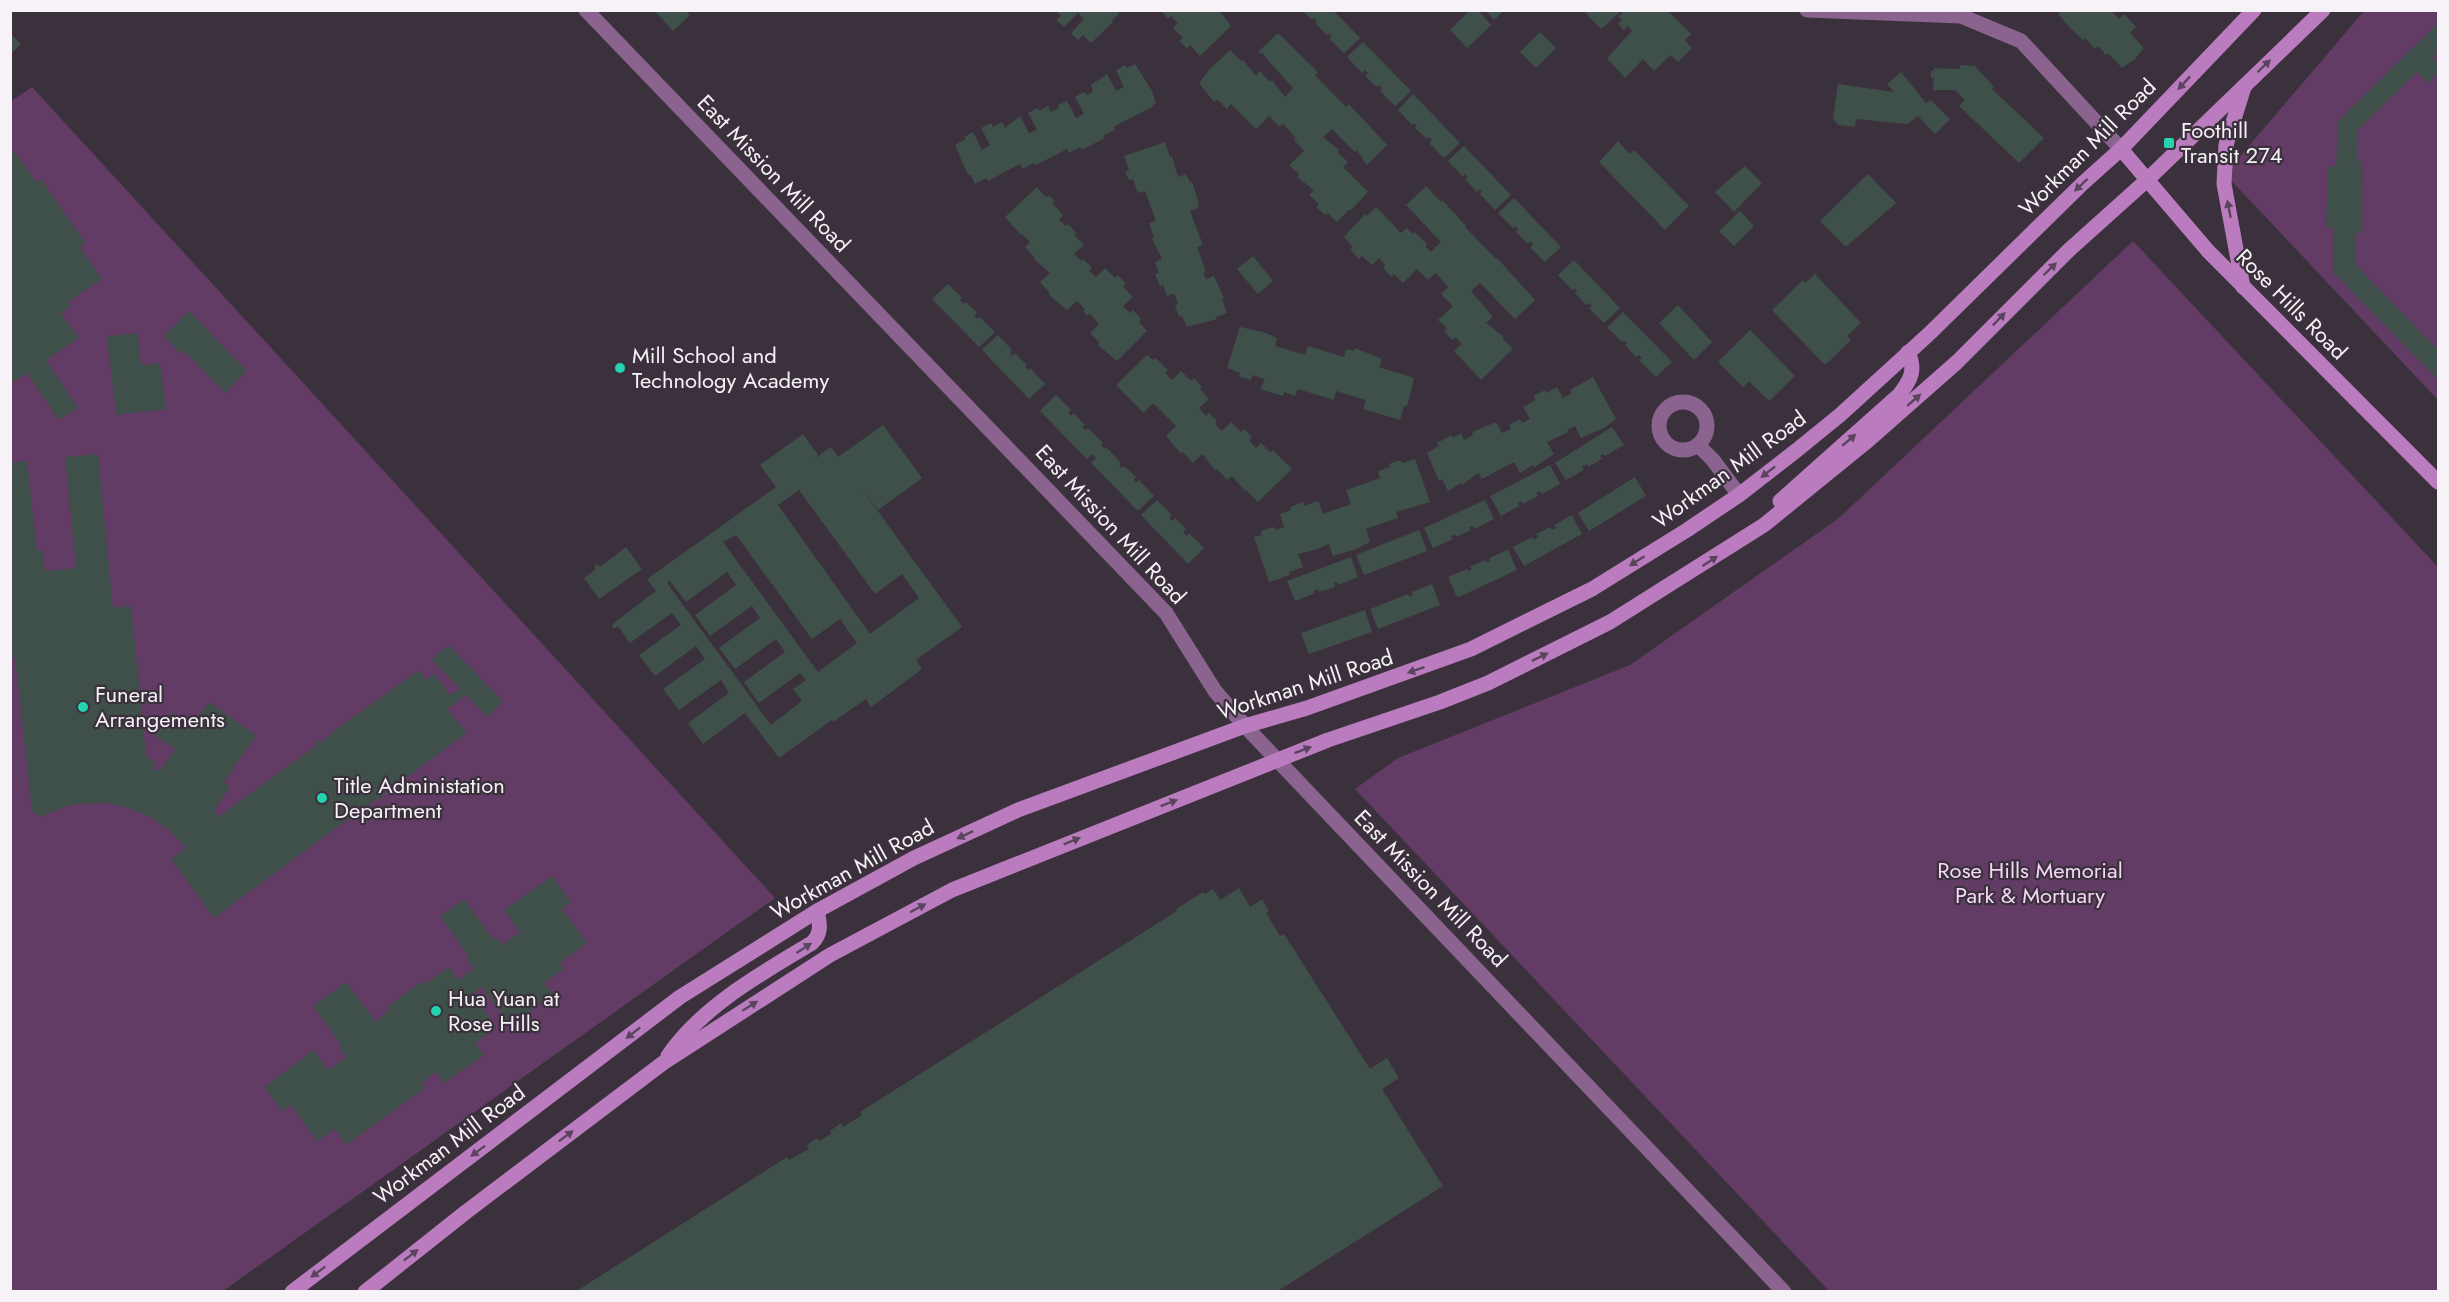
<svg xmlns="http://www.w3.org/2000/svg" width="2449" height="1302" font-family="Jost,sans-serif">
<rect width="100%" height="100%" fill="#3b313c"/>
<g fill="#633c66">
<path d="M2364 11H2438V400L2225 174Z"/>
<path d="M32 87 775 898 223 1291H11L10 102Z"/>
<path d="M2133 241 2438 567V1291H1829L1355 789 1398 758 1630 665 1839 518Z"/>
</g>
<g fill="#3f4f4a" fill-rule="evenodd">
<path d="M654 10H685L690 15 673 31Z"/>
<path d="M1055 10H1117L1119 13 1112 21 1113 22 1091 43 1083 35 1078 40 1071 33 1084 19 1078 13 1064 27 1056 20 1061 16Z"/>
<path d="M1160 10H1219L1231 26 1200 56 1190 45 1187 48 1179 41 1183 38 1173 28 1178 23 1171 16 1168 19Z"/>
<path d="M1302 10H1333L1360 38 1344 53 1329 39 1332 36 1328 33 1327 35 1315 23 1317 21 1314 18 1312 20Z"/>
<path d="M1470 10H1478L1491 25 1467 48 1450 30Z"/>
<path d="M1485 10H1505L1494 20Z"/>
<path d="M1583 10H1618L1620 12 1601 29Z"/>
<path d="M1625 10H1667L1691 34 1685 40 1692 48 1678 62 1670 55 1654 71 1643 59 1625 78 1607 58 1632 31 1628 26 1624 30 1618 24 1622 20 1618 17Z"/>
<path d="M2062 10H2111L2119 19 2124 14 2136 27 2130 33 2144 48 2135 59 2122 68 2108 53 2106 55 2098 46 2095 49 2085 38 2083 40 2068 26 2058 14Z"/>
<path d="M2438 23V52L2433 58 2438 64V73L2428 83 2417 72 2358 130 2357 161H2362L2361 233H2356L2355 264 2438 350V380L2333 272 2334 228 2326 227 2328 166 2336 167 2338 121Z"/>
<path d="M1540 32 1556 48 1536 68 1520 52Z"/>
<path d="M10 33 21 44 10 55Z"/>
<path d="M1278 33 1318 72 1315 75 1346 107 1349 104 1387 145 1367 165 1357 150 1355 152 1332 129 1323 137 1339 150 1337 152 1348 162 1343 167 1368 192 1351 210 1350 209 1337 222 1328 213 1325 215 1316 207 1319 204 1309 195 1314 190 1297 177 1299 174 1289 165 1304 151 1294 140 1296 138 1283 124 1280 127 1269 116 1256 129 1231 104 1227 109 1217 99 1214 102 1199 83 1210 69 1230 50 1241 61 1242 59 1256 76 1260 71 1270 82 1272 80 1285 97 1293 88 1261 52 1260 54 1258 52Z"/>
<path d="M1363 42 1411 91 1395 106 1380 91 1382 88 1379 85 1377 87 1365 76 1368 73 1365 70 1362 73 1347 57Z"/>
<path d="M1135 64 1152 91 1156 103 1153 104 1154 106 1113 127 1115 130 1103 136 1105 138 1082 150 1081 147 1069 153 1067 149 1036 165 1034 163 1023 169 1020 164 988 181 987 178 975 184 970 174 968 175 955 145 966 139 964 137 973 132 982 150 990 145 981 128 991 123 993 127 1002 122 1005 128 1020 116 1029 133 1037 130 1028 113 1038 108 1039 111 1048 106 1051 112 1059 108 1058 105 1067 101 1076 118 1084 114 1075 97 1084 92 1086 95 1093 92 1091 85 1107 74 1116 91 1124 87 1116 70 1125 65 1127 68Z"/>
<path d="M1960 65 1975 66 1994 87 1992 89 2044 138 2019 163 1959 106 1965 100 1955 90H1933L1934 78H1931V71H1934V68L1960 69Z"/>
<path d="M1901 72 1926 103 1931 100 1950 119 1935 134 1918 116 1908 124 1856 119 1855 127 1839 125 1833 119 1838 84 1894 92 1887 84Z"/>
<path d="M1413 94 1460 143 1444 158 1429 143 1432 140 1429 137 1427 139 1415 128 1417 126 1414 123 1412 125 1398 110Z"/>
<path d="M1618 141 1630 154 1634 150 1689 206 1665 230 1599 162Z"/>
<path d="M1165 142 1170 157 1172 156 1178 177 1186 174 1190 183 1192 182 1199 203 1197 204 1199 208 1190 211 1203 245 1197 247 1206 272 1203 273 1206 279 1214 276 1224 298 1222 299 1227 313 1216 317 1217 319 1187 327 1182 316 1179 317 1175 305 1178 304 1174 293 1167 296 1163 285 1160 286 1155 274 1159 273 1155 262 1162 259 1152 239 1154 238 1149 223 1156 221 1145 191 1138 193 1133 179 1129 180 1125 172 1129 170 1124 156Z"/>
<path d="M1464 146 1511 195 1495 210 1480 194 1482 192 1479 189 1477 192 1465 179 1468 177 1465 174 1463 177 1448 161Z"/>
<path d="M14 151 36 182 41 179 85 243 80 247 102 279 68 302 71 306 61 313 79 338 46 360 78 408 59 420 27 373 10 384V153Z"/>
<path d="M1745 166 1762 183 1734 212 1715 192Z"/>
<path d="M1868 174 1896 203 1846 247 1820 221Z"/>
<path d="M1426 186 1441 202 1442 200 1466 226 1465 227 1496 259 1497 258 1535 300 1515 319 1480 283 1471 291 1493 317 1486 323 1504 337 1502 338 1513 349 1481 380 1454 351 1462 344 1455 337 1452 340 1444 331 1447 328 1438 320 1453 306 1441 294 1448 287 1436 273 1428 280 1417 269 1403 283 1394 274 1392 277 1383 268 1385 265 1379 258 1372 265 1362 256 1359 259 1350 249 1353 247 1344 237 1365 214 1367 216 1376 207 1401 233 1407 228 1413 234 1415 232 1427 244 1425 246 1431 252 1441 242 1406 205Z"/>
<path d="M1037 187 1046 197 1049 195 1055 201 1052 203 1063 215 1059 220 1066 226 1068 224 1076 233 1074 235 1084 245 1074 254 1081 261 1083 259 1092 268 1089 271 1096 277 1105 268 1115 278 1118 275 1126 284 1123 286 1133 297 1123 306 1130 313 1133 310 1141 319 1139 322 1147 331 1117 361 1098 345 1100 343 1090 333 1099 324 1090 314 1087 316 1083 311 1085 309 1077 301 1067 310 1049 295 1050 293 1040 282 1050 273 1034 259 1035 258 1025 247 1030 242 1022 234 1021 235 1005 217Z"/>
<path d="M1514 198 1561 247 1545 262 1530 247 1533 245 1530 241 1528 244 1516 232 1518 229 1515 226 1513 228 1498 213Z"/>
<path d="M1740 211 1754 226 1734 246 1719 231Z"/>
<path d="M1253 256 1273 281 1258 294 1237 269Z"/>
<path d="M1574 260 1620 308 1604 323 1589 308 1592 306 1589 303 1586 305 1575 293 1577 291 1574 288 1572 290 1558 275Z"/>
<path d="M1815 274 1861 323 1847 336 1851 340 1825 365 1772 310 1803 280 1805 283Z"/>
<path d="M948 284 962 298 960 300 963 304 966 302 977 313 974 316 978 319 980 317 995 332 979 347 932 299Z"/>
<path d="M1678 305 1712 342 1694 360 1659 323Z"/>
<path d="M189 311 247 371 225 393 184 351 181 354 164 336Z"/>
<path d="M1623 312 1672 362 1656 377 1639 360 1642 358 1639 355 1636 357 1625 345 1627 343 1624 340 1622 342 1607 327Z"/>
<path d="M1240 327 1263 332 1277 338 1275 346 1305 355 1308 346 1344 357 1346 349 1354 351 1355 348 1382 359 1379 367 1414 378 1407 406H1404L1400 420 1363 409 1366 400 1336 391 1334 400 1298 389 1295 396 1284 392 1283 396 1260 389 1265 379 1252 375 1251 380 1239 376 1240 373 1227 368Z"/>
<path d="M1750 330 1795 376 1769 401 1749 381 1743 387 1718 362Z"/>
<path d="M138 333 141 365 160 363 166 409 116 415 107 336Z"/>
<path d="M998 335 1012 350 1010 353 1013 356 1015 353 1027 365 1025 367 1028 370 1030 368 1045 384 1029 399 982 350Z"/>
<path d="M1147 355 1153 360 1155 358 1159 361 1168 370 1165 373 1172 380 1181 371 1191 381 1194 378 1202 387 1200 389 1209 399 1199 408 1206 416 1209 413 1217 421 1215 424 1222 431 1231 422 1241 432 1244 429 1252 437 1249 440 1256 448 1261 443 1270 452 1273 450 1292 469 1258 502 1246 490 1245 491 1232 476 1227 480 1217 469 1215 470 1202 454 1193 463 1183 452 1181 454 1166 436 1176 426 1153 403 1144 413 1116 385Z"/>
<path d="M1593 377 1616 419 1604 428 1581 438 1575 426 1567 430 1568 432 1547 442 1554 454 1535 467 1533 465 1520 473 1514 462 1482 479 1478 473 1462 485 1461 483 1448 491 1442 479 1439 481 1427 453 1439 446 1437 443 1452 435 1453 438 1461 433 1464 440 1473 435 1472 432 1496 422 1502 433 1511 429 1509 425 1520 419 1522 423 1530 419 1523 407 1536 400 1533 396 1545 390 1546 393 1557 387 1563 398 1572 393 1570 390Z"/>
<path d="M1056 395 1071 410 1068 413 1071 416 1074 413 1085 425 1082 427 1085 430 1088 428 1103 443 1101 445 1104 449 1106 447 1121 463 1119 465 1122 468 1124 466 1136 477 1134 480 1136 483 1139 480 1154 496 1138 511 1091 463 1096 458 1092 454 1087 459 1040 411Z"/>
<path d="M883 425 922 478 878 510 859 485 962 627 916 660 922 669 871 707 866 699 833 722 832 720 779 758 745 713 703 744 688 723 729 693 721 680 679 710 663 689 705 659 696 646 655 676 639 655 681 625 672 613 630 643 618 626 614 629 612 626 615 622 656 591 647 579 776 487 760 465 803 434 818 455 814 459 831 447 838 457ZM799 490 875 594 902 574 919 598 870 634 778 505ZM736 535 812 639 840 619 857 643 818 672 723 542ZM727 572 736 585 695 615 710 636 752 606 760 618 719 648 735 669 776 639 785 652 744 682 759 703 800 673 806 680 793 689 802 701 771 725 667 583 670 581 686 602Z"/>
<path d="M1612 427 1624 445 1605 456 1604 454 1600 456 1602 459 1588 467 1587 464 1582 467 1584 470 1566 480 1555 463Z"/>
<path d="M98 454 113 608 131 606 146 756 155 763 153 769 160 771 175 749 155 736 171 712 191 727 209 702 256 735 224 782 230 786 214 811 218 817 317 745 315 742 318 740 320 743 332 734 330 732 333 730 334 731 419 670 426 680 434 674 450 695 460 689 432 660 448 645 503 701 487 717 466 695 447 709 467 733 381 796 383 798 380 800 378 798 367 807 368 809 365 811 363 808 214 918 171 859 186 848 170 831 150 817 129 808 105 803 76 804 61 808 41 817 32 811 15 657 10 659V463L27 461 37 551 43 550 45 571 76 568 65 457Z"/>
<path d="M1415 459 1430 502 1396 512 1398 518 1366 529 1370 542 1356 549 1333 556 1329 544 1318 549 1298 554 1303 567 1289 572 1290 575 1269 582 1254 537 1262 535 1261 531 1274 527 1276 530 1284 527 1280 514 1291 510 1290 507 1303 502 1304 506 1318 501 1323 514 1351 504 1346 490 1380 478 1378 471 1390 467 1389 464 1401 460 1402 463Z"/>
<path d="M1550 465 1560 484 1542 494 1540 491 1536 493 1538 496 1523 504 1522 501 1518 503 1519 506 1501 516 1490 496Z"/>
<path d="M1635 477 1646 496 1589 531 1578 513Z"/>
<path d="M1157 500 1172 515 1169 518 1172 521 1175 518 1186 529 1183 532 1187 536 1189 533 1204 548 1188 564 1141 515Z"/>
<path d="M1485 500 1494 519 1475 529 1473 526 1469 527 1471 530 1456 537 1455 534 1451 536 1453 539 1433 548 1424 528Z"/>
<path d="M1572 515 1582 534 1524 566 1513 547 1532 537 1534 540 1538 537 1536 534 1550 527 1552 530 1556 528 1554 525Z"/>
<path d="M1419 530 1427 551 1364 575 1356 555Z"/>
<path d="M626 547 642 569 599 599 584 578 596 569 594 566 597 564 600 567Z"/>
<path d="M1508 550 1517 570 1459 597 1456 595 1448 577 1467 569 1468 571 1472 570 1470 567 1485 560 1486 563 1490 561 1489 558Z"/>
<path d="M1351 557 1358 577 1338 585 1337 582 1334 583 1335 587 1319 592 1318 589 1314 591 1315 593 1295 601 1287 581Z"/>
<path d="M1432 584 1440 605 1378 629 1370 609 1408 594 1409 597 1413 595 1412 592Z"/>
<path d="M1365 610 1372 632 1309 654 1301 633Z"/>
<path d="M552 876 571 902 562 909 587 943 560 963 564 969 544 983 553 994 510 1025 482 987 472 994 496 1027 475 1043 484 1055 444 1083 436 1072 421 1083 425 1088 346 1145 335 1129 317 1141 291 1105 282 1111 264 1087 314 1050 328 1070 346 1057 339 1048 342 1046 313 1006 346 982 376 1022 390 1009 388 1006 423 981 425 984 449 967 458 980 474 969 466 959 469 957 440 916 464 899 493 939 496 937 502 945 520 932 504 910Z"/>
<path d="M1239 888 1250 907 1262 899 1269 911 1266 913 1280 936 1284 934 1370 1069 1387 1058 1399 1078 1382 1089 1443 1186 1276 1292H575L787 1157 789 1160 809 1149 807 1145 817 1138 819 1141 831 1134 830 1131 841 1123 843 1127 862 1115 860 1112 1177 911 1176 909 1203 892 1204 894 1213 889 1220 900Z"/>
</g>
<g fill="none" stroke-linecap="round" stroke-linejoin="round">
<g stroke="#8a648e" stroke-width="15">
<path d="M586 10 1166 613 1215 691 1245 726 1784 1292"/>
<path d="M1807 10 1961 16 2021 41 2121 149"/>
<circle cx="1683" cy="426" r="24"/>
<path d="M1698 445 1713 460 1739 495"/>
</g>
<g stroke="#ba7cbf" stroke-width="15">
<path d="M2121 149 2208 251 2438 482"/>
<path d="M2243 287 2224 184 2226 145 2244 87"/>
<path d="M1780 501 1900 394C1911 379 1916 370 1908 352"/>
<path d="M668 1056C701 1007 762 973 812 943 822 933 820 924 817 911"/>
<path d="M292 1292 680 997 817 911 914 858 1018 810 1245 726 1307 708 1471 649 1592 589 1687 530 1739 495 1797 450 1840 415 1930 333 2082 184 2121 149 2254 10"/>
<path d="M365 1292 466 1212 663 1063 830 955 952 890 1328 740 1440 702 1488 683 1610 622 1764 525 1865 443 1957 362 2069 250 2147 180 2323 10"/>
</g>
</g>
<defs><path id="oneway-solid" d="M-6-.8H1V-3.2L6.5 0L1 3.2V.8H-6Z" transform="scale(1.5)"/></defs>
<g fill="#5b445d">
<use href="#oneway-solid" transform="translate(2264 66) rotate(-44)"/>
<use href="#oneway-solid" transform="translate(2184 83) rotate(133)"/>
<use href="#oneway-solid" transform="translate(2081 185) rotate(137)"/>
<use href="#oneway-solid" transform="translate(2229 209) rotate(-101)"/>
<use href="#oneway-solid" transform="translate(2050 269) rotate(-44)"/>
<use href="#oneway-solid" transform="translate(1999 319) rotate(-46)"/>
<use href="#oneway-solid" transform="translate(1914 400) rotate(-41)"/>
<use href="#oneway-solid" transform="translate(1849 440) rotate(-41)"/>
<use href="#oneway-solid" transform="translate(1768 472) rotate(142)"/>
<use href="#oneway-solid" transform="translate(1637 561) rotate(148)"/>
<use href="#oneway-solid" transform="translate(1710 561) rotate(-33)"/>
<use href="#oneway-solid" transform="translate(1540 657) rotate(-26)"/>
<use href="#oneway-solid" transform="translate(1416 670) rotate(161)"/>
<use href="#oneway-solid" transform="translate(1303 750) rotate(-21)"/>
<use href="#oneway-solid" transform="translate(1169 803) rotate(-21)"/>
<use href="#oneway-solid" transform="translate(965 835) rotate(155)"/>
<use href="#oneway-solid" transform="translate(1072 841) rotate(-22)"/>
<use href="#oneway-solid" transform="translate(918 908) rotate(-28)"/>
<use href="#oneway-solid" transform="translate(804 948) rotate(-33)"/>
<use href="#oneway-solid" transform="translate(750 1006) rotate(-32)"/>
<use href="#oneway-solid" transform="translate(633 1033) rotate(142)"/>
<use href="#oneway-solid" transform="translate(566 1136) rotate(-37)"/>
<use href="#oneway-solid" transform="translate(478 1151) rotate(143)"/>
<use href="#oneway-solid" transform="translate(411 1255) rotate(-38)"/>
<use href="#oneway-solid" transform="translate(318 1272) rotate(143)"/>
</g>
<g fill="#23d5af" stroke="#3b313c" stroke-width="2">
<rect x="2163" y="137" width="12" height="12" rx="3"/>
<circle cx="620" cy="368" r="6"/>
<circle cx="83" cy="707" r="6"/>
<circle cx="322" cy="798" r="6"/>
<circle cx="436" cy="1011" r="6"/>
</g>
<g text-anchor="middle" stroke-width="4.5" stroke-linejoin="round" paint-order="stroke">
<g font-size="22" fill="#f7f1f8" stroke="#3b313c" text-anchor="start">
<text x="2181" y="138">Foothill<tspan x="2181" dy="25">Transit 274</tspan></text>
<text x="632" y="363">Mill School and<tspan x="632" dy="25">Technology Academy</tspan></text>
<text x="95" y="702">Funeral<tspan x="95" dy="25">Arrangements</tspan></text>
<text x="334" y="793">Title Administation<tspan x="334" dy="25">Department</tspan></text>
<text x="448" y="1006">Hua Yuan at<tspan x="448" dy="25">Rose Hills</tspan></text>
</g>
<g font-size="22" fill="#f7f1f8" stroke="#3b313c">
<text transform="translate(2087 147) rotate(-45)" y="8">Workman Mill Road</text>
<text transform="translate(774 173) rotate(46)" y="8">East Mission Mill Road</text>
<text transform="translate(2292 304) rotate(45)" y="8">Rose Hills Road</text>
<text transform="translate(1729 469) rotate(-36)" y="8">Workman Mill Road</text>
<text transform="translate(1111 524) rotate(47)" y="8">East Mission Mill Road</text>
<text transform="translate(1305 684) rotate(-18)" y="8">Workman Mill Road</text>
<text transform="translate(852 869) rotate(-29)" y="8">Workman Mill Road</text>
<text transform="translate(1431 888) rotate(46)" y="8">East Mission Mill Road</text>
<text transform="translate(449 1144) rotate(-37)" y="8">Workman Mill Road</text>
</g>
<g font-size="22" fill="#f6d6f8" stroke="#3b313c">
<text x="2030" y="878">Rose Hills Memorial<tspan x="2030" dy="25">Park &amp; Mortuary</tspan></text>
</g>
</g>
<rect width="2449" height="1302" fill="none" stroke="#f7f1f8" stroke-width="24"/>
</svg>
